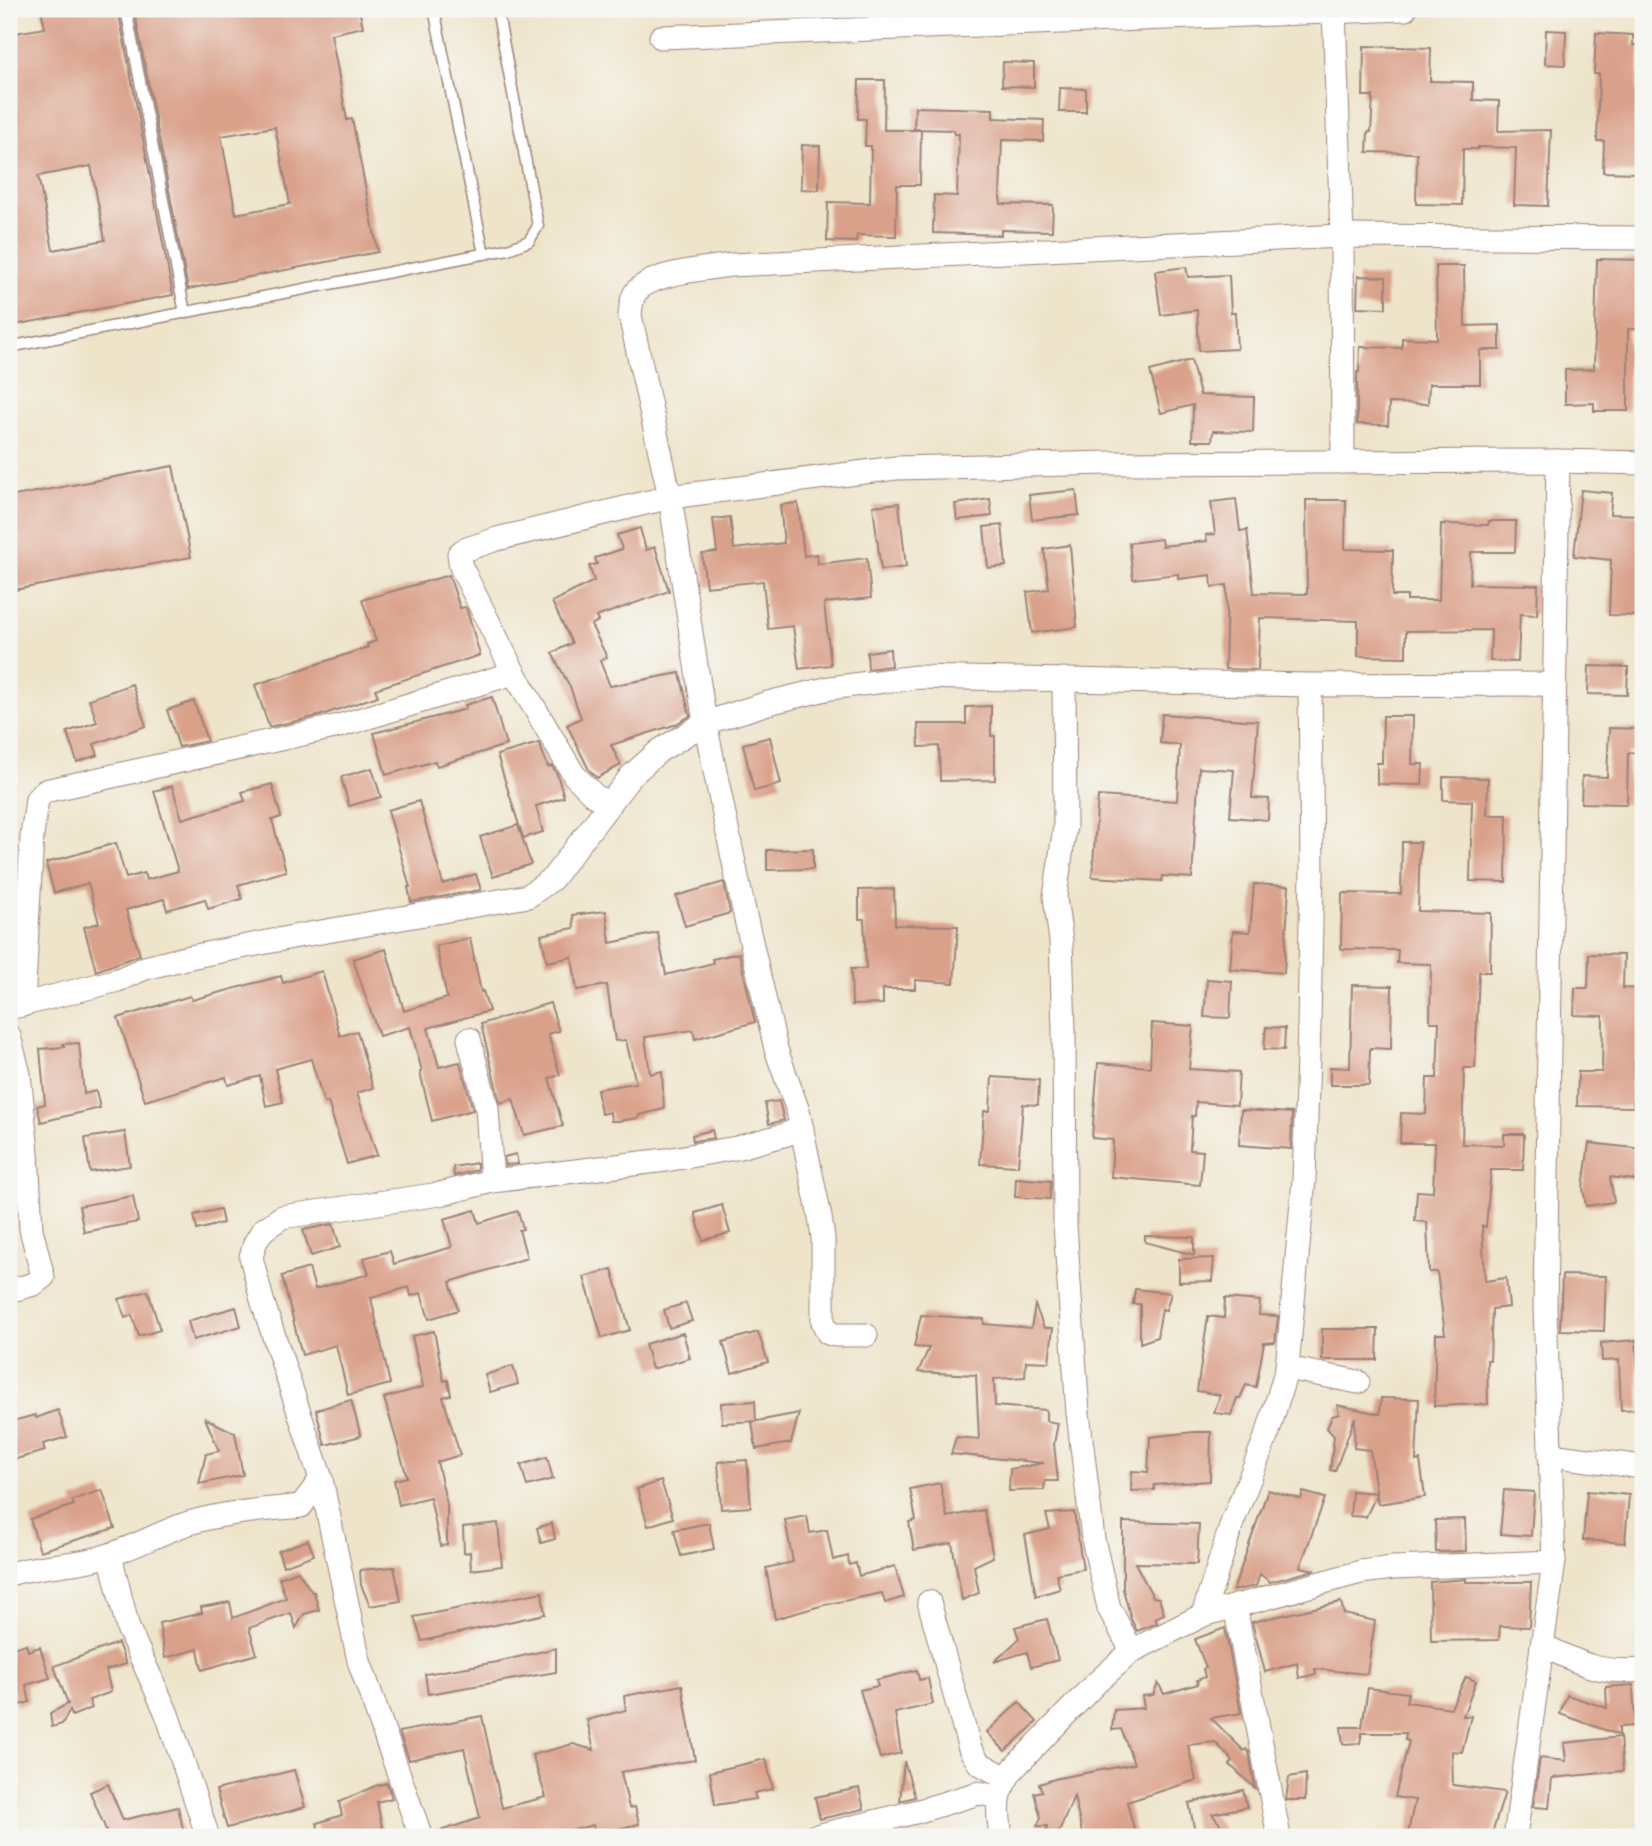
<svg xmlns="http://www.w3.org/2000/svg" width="1652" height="1846" font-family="'Architects Daughter',sans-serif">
<rect width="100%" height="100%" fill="#f6f6f2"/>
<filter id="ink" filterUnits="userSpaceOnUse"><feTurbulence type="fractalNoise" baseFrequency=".0143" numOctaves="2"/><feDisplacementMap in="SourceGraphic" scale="14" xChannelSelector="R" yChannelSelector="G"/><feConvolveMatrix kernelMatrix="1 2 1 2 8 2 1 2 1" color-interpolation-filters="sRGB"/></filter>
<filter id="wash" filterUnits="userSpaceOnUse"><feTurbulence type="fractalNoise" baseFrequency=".00686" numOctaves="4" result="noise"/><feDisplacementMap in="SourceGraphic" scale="28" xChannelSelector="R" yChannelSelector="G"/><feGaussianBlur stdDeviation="1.57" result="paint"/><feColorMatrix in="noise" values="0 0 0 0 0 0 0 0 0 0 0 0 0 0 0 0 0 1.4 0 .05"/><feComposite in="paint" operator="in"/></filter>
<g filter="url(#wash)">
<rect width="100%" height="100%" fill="#eee4ca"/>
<g id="blocks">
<g fill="#daa18a" fill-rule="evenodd">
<path d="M41 9H118L173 295 9 326V34L45 28ZM91 166 105 240 53 250 38 176Z"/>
<path d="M134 9H359L363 27 331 34 347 120 352 119 378 252 188 289ZM275 127 290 204 236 214 221 136Z"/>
<path d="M1546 30 1566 31 1565 65 1545 64Z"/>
<path d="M1596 33 1633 35V45H1640L1637 91H1643V118H1636L1635 173 1603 172 1604 141H1597L1599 74H1594Z"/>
<path d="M1364 46 1431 48 1430 81 1473 82V100L1499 101 1498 131 1551 130 1548 206 1514 205 1516 148 1478 147V149H1463L1462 205 1416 204 1417 153 1367 152 1368 132H1371L1373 96H1363Z"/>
<path d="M1003 62 1034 63V87L1002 86Z"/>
<path d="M859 80H885L884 130H921L920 185H897L896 236 857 235 856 242 827 241 828 202 870 203 871 146H865L866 119H858Z"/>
<path d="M1060 88 1086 89V112H1059Z"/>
<path d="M915 107 993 109V118L1044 120 1043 141 1002 140 1000 197 1001 204 1053 205 1052 231 1001 230V235L933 233 934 195 957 196 959 134H954V130L914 129Z"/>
<path d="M802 145 820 146 819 190 801 189Z"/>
<path d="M1597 259 1643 260 1641 329H1628V411H1594V403L1565 404V370L1594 369Z"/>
<path d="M1436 266H1464L1465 326 1500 325V350H1480V384H1429L1428 404 1389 403 1388 425 1357 424V372H1359L1360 347 1402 348V338L1437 339Z"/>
<path d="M1186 267 1188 277 1229 275 1231 313H1235L1237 349 1199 351 1197 310 1161 315 1155 271Z"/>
<path d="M1358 276 1386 277V308L1357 307Z"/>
<path d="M1191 360 1200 395 1254 397 1253 432 1213 431 1212 441H1192L1193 405 1161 413 1150 371Z"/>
<path d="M173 466 191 557 9 591V497Z"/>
<path d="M1076 490 1079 515 1032 520 1029 495Z"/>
<path d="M1581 490 1612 493 1610 514 1643 515V616L1609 615 1611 560 1574 556Z"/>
<path d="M990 499 992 516 957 520 955 504Z"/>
<path d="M1236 499 1240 531 1247 530 1254 593 1307 594 1306 500H1346L1345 549 1393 550 1392 596H1407V600H1439L1441 524 1488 525 1489 521H1516L1515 552H1471L1470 584 1538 585 1537 615 1520 614 1518 662 1490 661 1491 630 1406 631V657L1358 656V621L1260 618 1258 670 1225 669 1227 585 1212 587 1211 575 1178 579V574L1133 579 1129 543 1161 539 1162 546 1207 541 1206 535 1215 534 1211 502Z"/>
<path d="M798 503 804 556 817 554 818 564 867 558 871 598 824 603 831 665 799 669 793 626 768 629 763 581 706 587 702 554 717 552 713 519 730 517 734 549 784 543 780 505Z"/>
<path d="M899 503 906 567 881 570 873 506Z"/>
<path d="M1002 525 1006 566 988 568 984 527Z"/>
<path d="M640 528 646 550 655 547 669 591 596 617 598 621 591 625 607 657 600 661 610 686 680 673 690 716 674 725 611 745 621 765 597 778 589 770 567 725 581 718 570 687 552 653 572 643 552 602 594 581 589 566 597 564 595 558 622 549 617 535Z"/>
<path d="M1070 545 1077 627 1032 633 1027 592 1049 589 1044 549Z"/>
<path d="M449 575 460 608 465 607 467 610 480 655 375 689 378 696 319 716 269 727 255 685 368 647 367 644 376 641 362 600Z"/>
<path d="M890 649 891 666 868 669 867 652Z"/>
<path d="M1589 666 1628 667 1627 695 1588 694Z"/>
<path d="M132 684 146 726 94 744 98 755 77 762 67 732 97 722 89 699Z"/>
<path d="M492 697 506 745 437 766 435 761 386 775 374 733 466 709 465 705Z"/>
<path d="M194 701 207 741 179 747 167 710Z"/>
<path d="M991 706V736H995V780L940 781 939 746 919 747 918 724H966V707Z"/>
<path d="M1162 714 1258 721 1252 798 1269 799 1268 820 1230 817 1234 770 1199 768 1192 878 1163 876 1162 881 1092 877 1098 796 1177 801 1180 745 1160 743Z"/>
<path d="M1383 716H1413L1412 764H1423L1422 785 1377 784V763H1382Z"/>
<path d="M1609 728 1641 729V753H1628L1627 804 1581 803 1582 776 1607 777Z"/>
<path d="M770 737 781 784 754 791 743 744Z"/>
<path d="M539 743 548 767 552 766 557 774 564 797 536 806 543 832 523 838 497 755Z"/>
<path d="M372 768 381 797 349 806 341 777Z"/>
<path d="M1443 777 1488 778 1487 815H1507L1506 882 1470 881 1472 801 1443 800Z"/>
<path d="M272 784 281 817 272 820 286 871 238 885 242 899 208 909 205 899 167 910 164 899 126 910 140 955 96 971 84 927 99 923 88 883 54 893 46 863 116 843 126 878 144 873 146 880 178 871 154 791 172 786 182 819 245 801 242 792Z"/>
<path d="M419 801 443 884 476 874 481 890 411 902 408 887H410L388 810Z"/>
<path d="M518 825 531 864 493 877 480 837Z"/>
<path d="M1402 842H1420L1418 911 1491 913 1490 972H1479L1475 1068H1464L1462 1144 1504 1145V1134H1524L1523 1170H1491L1486 1227 1482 1226 1485 1281 1506 1278 1509 1307 1492 1309 1490 1360H1487L1488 1404 1434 1406 1436 1334H1445L1437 1272H1429L1427 1222 1415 1221 1417 1191 1433 1192 1435 1143H1400L1401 1113 1426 1114 1427 1078H1437L1439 1022H1430L1431 964 1397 963 1398 950 1341 949 1342 893 1401 894Z"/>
<path d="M813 849V869L767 870V850Z"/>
<path d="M724 882 730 913 685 926 676 896Z"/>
<path d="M1254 884 1289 886 1284 973 1230 969 1233 931 1250 932Z"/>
<path d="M894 889 895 925 958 926 954 983 915 980V989H883V1004L852 1005 851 969H866L864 919H859V890Z"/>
<path d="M606 911 610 943 658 933 666 975 713 963 712 959 739 953 755 1022 695 1039 693 1030 645 1037 650 1074 662 1071 664 1109 639 1115V1118L618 1121H611L610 1112 601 1114 597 1089 636 1083 626 1040 615 1041 607 985 577 990 572 957 547 962 541 935 574 928 573 915Z"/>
<path d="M470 938 481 992 483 991 489 1011 428 1028 439 1067 460 1062 473 1110 432 1121 420 1072 422 1071 410 1027 379 1036 353 959 386 949 404 1011 447 998 436 946Z"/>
<path d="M1589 954 1624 955 1623 988 1643 989V1062H1634L1633 1107 1577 1106 1578 1072H1602L1603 1016 1574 1015 1575 988H1588Z"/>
<path d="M322 971 340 1036 357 1031 373 1088 357 1093 377 1155 347 1164 328 1102 324 1103 311 1059 275 1069 283 1102 266 1106 260 1076 228 1085 226 1077 145 1101 118 1018 190 996 192 1000 281 976 283 983Z"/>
<path d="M1207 979 1232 981 1230 1018 1204 1017Z"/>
<path d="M1352 985 1392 986 1391 1049 1370 1048 1369 1085H1330V1067L1350 1068Z"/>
<path d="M550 1003 559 1031 548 1034 560 1075 549 1078 563 1126 524 1135 513 1099 500 1103 481 1024Z"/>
<path d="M1152 1023 1193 1026 1189 1069 1239 1072 1237 1105 1196 1102 1195 1116H1192L1190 1150 1203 1151 1200 1185 1111 1177 1113 1140 1092 1138 1098 1063 1150 1067Z"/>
<path d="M1266 1027 1285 1028 1284 1050 1264 1049Z"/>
<path d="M79 1043 84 1094 96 1091 100 1108 41 1122 37 1106 45 1104 40 1049 64 1047 63 1044Z"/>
<path d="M992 1077 1039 1080 1038 1105 1023 1104 1018 1166 980 1164 984 1111H990Z"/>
<path d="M779 1101 784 1120 769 1124 765 1103Z"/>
<path d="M1241 1110 1292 1113 1291 1149 1239 1145Z"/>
<path d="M712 1130 714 1138 693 1141 692 1135Z"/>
<path d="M125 1132 130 1166 90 1172 85 1138Z"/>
<path d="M1589 1143 1643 1149V1181L1610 1177 1614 1202 1586 1206 1583 1188Z"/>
<path d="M516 1154 518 1164 505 1165 504 1157Z"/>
<path d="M477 1163V1170L454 1176 453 1167Z"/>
<path d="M1016 1178 1051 1181 1050 1199 1015 1197Z"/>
<path d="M133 1196 138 1222 84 1232 79 1206Z"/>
<path d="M722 1205 730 1233 703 1240 695 1213Z"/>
<path d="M220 1209 223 1223 197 1230 194 1215Z"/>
<path d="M475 1210 479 1223 518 1211 523 1229 519 1230 527 1258 450 1282 458 1310 429 1319 421 1293 411 1296 409 1287 371 1298 390 1384 348 1395 336 1345 302 1355 282 1276 309 1268 315 1289 369 1274 364 1258 390 1251 394 1264 452 1247 444 1219Z"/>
<path d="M333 1224 340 1247 311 1256 303 1230Z"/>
<path d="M1145 1236 1194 1237V1255L1145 1242Z"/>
<path d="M1214 1258 1212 1281 1179 1282V1259Z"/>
<path d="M612 1269 630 1330 602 1338 584 1277Z"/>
<path d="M1562 1275 1606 1276 1604 1331 1560 1330Z"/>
<path d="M1135 1289 1171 1293 1166 1310 1162 1309 1157 1337 1140 1343V1304H1133Z"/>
<path d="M148 1291 160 1330 139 1336 132 1315 125 1318 119 1299Z"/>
<path d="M1225 1298 1260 1301 1259 1315 1278 1316 1275 1342 1264 1343 1256 1387 1246 1385 1240 1398H1237L1231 1415 1214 1413 1220 1395 1197 1391 1208 1316 1224 1318Z"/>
<path d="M686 1303 692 1321 669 1328 664 1310Z"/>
<path d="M1035 1305 1044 1328H1053L1049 1362 1026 1361 1025 1377 994 1379 995 1406 1046 1410V1421L1058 1423 1054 1444 1058 1481H1045L1044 1490 1009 1491 1010 1469 1044 1463 951 1454 956 1437 979 1439 976 1375 918 1372 929 1348 914 1347 921 1315 984 1319V1324L1031 1328Z"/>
<path d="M236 1307 241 1326 193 1340 188 1321Z"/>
<path d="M1322 1329H1378L1377 1360H1322Z"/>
<path d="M434 1331 444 1381 448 1380 451 1395 443 1397 460 1455 437 1462 447 1505V1545L440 1546 430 1497 399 1505 394 1480 407 1477 384 1398 423 1387 412 1336Z"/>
<path d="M758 1332 768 1362 732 1373 723 1342Z"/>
<path d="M683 1333 690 1358 652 1369 645 1344Z"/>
<path d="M1636 1340 1640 1409 1621 1410 1619 1360 1602 1361 1601 1343Z"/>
<path d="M513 1366 518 1384 490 1392 485 1375Z"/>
<path d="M1381 1398 1419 1399 1416 1461 1420 1460 1425 1497 1378 1504 1370 1450 1354 1448 1355 1417 1335 1471 1330 1470 1334 1436 1327 1428 1332 1416 1339 1414 1337 1405 1380 1414Z"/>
<path d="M351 1400 361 1436 325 1445 316 1410Z"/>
<path d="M755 1401 756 1421 722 1423 721 1403Z"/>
<path d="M58 1410 67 1437 43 1444 45 1451 9 1461V1422L35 1415 36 1418Z"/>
<path d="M799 1413 791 1443 756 1449 752 1422Z"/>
<path d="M205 1418 235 1433 243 1475 199 1484 206 1454 219 1451Z"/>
<path d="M1194 1432H1211L1210 1481 1154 1485V1490L1131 1491 1132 1471 1148 1472 1150 1437Z"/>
<path d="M547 1457 553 1479 527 1486 521 1465Z"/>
<path d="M747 1460 751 1507 721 1509 718 1462Z"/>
<path d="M661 1481 673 1518 648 1526 637 1489Z"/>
<path d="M940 1483 947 1517 984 1510 993 1557 974 1566 979 1593 962 1600 952 1543 914 1550 909 1522 916 1520 910 1489Z"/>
<path d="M102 1490 115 1528 40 1551 30 1519 74 1505 72 1500Z"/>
<path d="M1268 1490 1301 1499 1303 1492 1325 1498 1300 1567 1315 1570 1270 1582 1260 1574 1256 1586 1233 1591Z"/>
<path d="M1504 1490 1534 1492 1531 1536 1500 1534Z"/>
<path d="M1352 1491 1377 1493 1366 1517 1350 1516Z"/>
<path d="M1587 1491 1629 1495 1625 1543 1583 1540Z"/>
<path d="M1074 1512 1083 1569 1056 1574 1060 1589 1036 1596 1025 1535 1050 1529 1046 1514Z"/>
<path d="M807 1516 810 1533 827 1530 833 1560 848 1556 849 1565 856 1563 859 1576 895 1566 904 1597 885 1603 882 1593 824 1605 775 1619 766 1568 793 1562 785 1520Z"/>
<path d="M1465 1519 1466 1551 1436 1552 1435 1520Z"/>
<path d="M1123 1522 1199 1524 1197 1564 1135 1563 1153 1597 1159 1598 1164 1614 1155 1618 1157 1623 1137 1631 1131 1619 1123 1589Z"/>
<path d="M498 1523 502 1566 471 1570 470 1552 464 1553 463 1527Z"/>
<path d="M552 1523 555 1539 541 1543 537 1528Z"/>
<path d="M709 1523 714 1549 681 1556 674 1530Z"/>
<path d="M308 1540 314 1555 283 1566 278 1551Z"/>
<path d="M394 1567 401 1601 370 1606 361 1585 360 1570Z"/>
<path d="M298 1571 312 1592H314L319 1610 304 1614 296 1628 291 1613 249 1628 257 1654 202 1670 198 1649 165 1658 159 1623 202 1613 201 1607 230 1602 233 1618 286 1598 279 1578Z"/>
<path d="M1466 1579V1582H1531L1529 1627 1500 1626 1499 1640 1431 1641 1430 1582Z"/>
<path d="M542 1592 545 1614 422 1641 414 1617Z"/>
<path d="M1341 1602 1344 1614 1375 1621 1367 1674 1315 1669 1316 1674 1299 1678 1297 1663 1265 1672 1252 1622Z"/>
<path d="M1047 1619 1058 1660 1031 1667 1027 1652 994 1662 1019 1639 1015 1627Z"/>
<path d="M1225 1628 1241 1713 1211 1718 1244 1751 1246 1749 1249 1752 1255 1788 1230 1765 1233 1761 1215 1742 1188 1745 1196 1780 1127 1802 1136 1837H1083L1074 1796 1057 1837H1046L1047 1826H1037L1041 1818 1034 1793 1042 1791 1039 1784 1058 1778 1134 1764 1121 1729 1112 1730 1114 1710 1144 1708 1142 1696 1153 1695 1158 1683 1164 1694 1198 1684 1197 1680 1205 1677 1203 1669 1206 1668 1195 1639Z"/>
<path d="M118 1643 126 1664 106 1670 111 1692 89 1700 92 1708 72 1716 70 1710 62 1724 52 1727 50 1713 68 1704 54 1666Z"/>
<path d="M26 1644 28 1651 40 1647 50 1678 26 1685 30 1702 16 1706 9 1681V1649Z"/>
<path d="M556 1648V1672L428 1694 425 1674 497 1662Z"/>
<path d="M917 1670 919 1680 928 1678 933 1704 895 1713 901 1753 880 1758 860 1690 878 1686 876 1680Z"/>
<path d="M1466 1677 1476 1681 1463 1716H1471L1462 1752 1452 1751 1453 1785 1505 1792 1491 1837H1455L1424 1831V1837H1407L1415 1800 1395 1797 1409 1741 1405 1740 1406 1733H1362L1360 1743 1343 1744 1341 1727H1362L1368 1688 1408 1693 1406 1702 1451 1708Z"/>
<path d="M682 1685 695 1760 621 1772 629 1808 635 1807 639 1824 595 1834 593 1825 547 1837H435L434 1833 480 1818 464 1748 409 1760 399 1732 482 1716 502 1808 546 1797 532 1755 573 1744 594 1750 587 1720 626 1710 624 1696Z"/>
<path d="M1633 1685 1635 1726 1619 1727V1735L1560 1714 1567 1695 1607 1708 1606 1687Z"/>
<path d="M1019 1702 1037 1722 1005 1751 987 1732Z"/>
<path d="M1620 1737 1623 1771 1552 1778 1549 1808 1533 1807 1540 1758 1566 1761 1564 1743Z"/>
<path d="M766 1759 773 1789 754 1793 756 1799 715 1805 710 1772Z"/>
<path d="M904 1761 915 1797 900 1801Z"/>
<path d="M294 1770 305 1807 227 1828 216 1790Z"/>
<path d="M1306 1774 1305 1800H1286L1289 1777Z"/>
<path d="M387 1783 392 1798 377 1802 384 1837H320L317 1823 342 1815 339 1802 375 1786Z"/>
<path d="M108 1784 123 1820 178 1807 185 1837H109L90 1792Z"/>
<path d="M859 1788 864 1809 820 1819 815 1797Z"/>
<path d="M1243 1790 1247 1807 1212 1814 1230 1837H1196L1189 1803Z"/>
</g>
</g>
</g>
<g filter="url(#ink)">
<use href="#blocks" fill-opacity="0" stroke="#9c827a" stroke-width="2"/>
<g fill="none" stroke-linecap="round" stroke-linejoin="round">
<g stroke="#9c827a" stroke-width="13">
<g id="service">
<path d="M126 9 185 313"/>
<path d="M434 9 484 254"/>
<path d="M9 347 508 249 529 241 538 226 497 9"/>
</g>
</g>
<g stroke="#9c827a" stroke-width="25">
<g id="minor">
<path d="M1334 9 1342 236 1343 462"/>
<path d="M661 37 1405 9"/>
<path d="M1064 679 1065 826 1055 897 1061 941 1064 1030 1065 1225 1078 1413 1093 1539 1109 1608 1132 1651"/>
<path d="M610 804 595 796 574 775 514 673 461 567 459 554 464 550 497 539 670 497 896 468 1111 463 1558 461 1643 463"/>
<path d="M23 1005 32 836 37 799 45 791 339 726 514 673"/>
<path d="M9 1008 118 980 145 968 185 958 298 936 528 896 552 879 631 776 659 751 705 723 768 703 830 688 916 677 1310 685 1555 684"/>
<path d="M9 1036 19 1074 27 1152 31 1229 43 1277 34 1284 9 1291"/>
<path d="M469 1039 487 1108 492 1181"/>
<path d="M866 1335H835L828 1333 823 1322V1238L820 1217 798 1111 776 1049 744 911 705 723 670 497 630 315C631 307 631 300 635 293 651 272 706 269 731 265L1342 236 1643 238"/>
<path d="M1287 1368 1358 1382"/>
<path d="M1550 1455 1643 1467"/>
<path d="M110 1555 128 1628 167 1714 208 1837"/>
<path d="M9 1574C38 1565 69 1566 99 1558 130 1550 158 1533 189 1523 225 1512 264 1510 301 1506L321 1479"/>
<path d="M929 1602 970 1749 979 1763 1006 1778"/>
<path d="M1235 1606 1279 1837"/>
<path d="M1203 1615 1232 1523 1268 1432 1287 1368 1304 1180 1309 1025 1312 872 1310 685"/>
<path d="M1542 1645C1581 1664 1599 1674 1643 1670"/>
<path d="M421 1837 359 1661 321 1479 262 1300 251 1257 255 1243 263 1230 282 1217 440 1194 492 1181 666 1160 736 1148 784 1135 802 1128"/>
<path d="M813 1837 919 1811 979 1793 998 1797"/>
<path d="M1001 1837C997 1809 995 1790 1015 1767L1095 1684 1132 1651 1203 1615 1361 1572 1393 1568 1554 1562"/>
<path d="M1515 1837 1554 1562 1545 1308 1558 461"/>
</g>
</g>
<use href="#service" stroke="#fff" stroke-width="10"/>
<use href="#minor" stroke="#fff" stroke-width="23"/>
</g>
</g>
<rect width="1652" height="1846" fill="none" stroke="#f6f6f2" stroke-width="35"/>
</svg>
